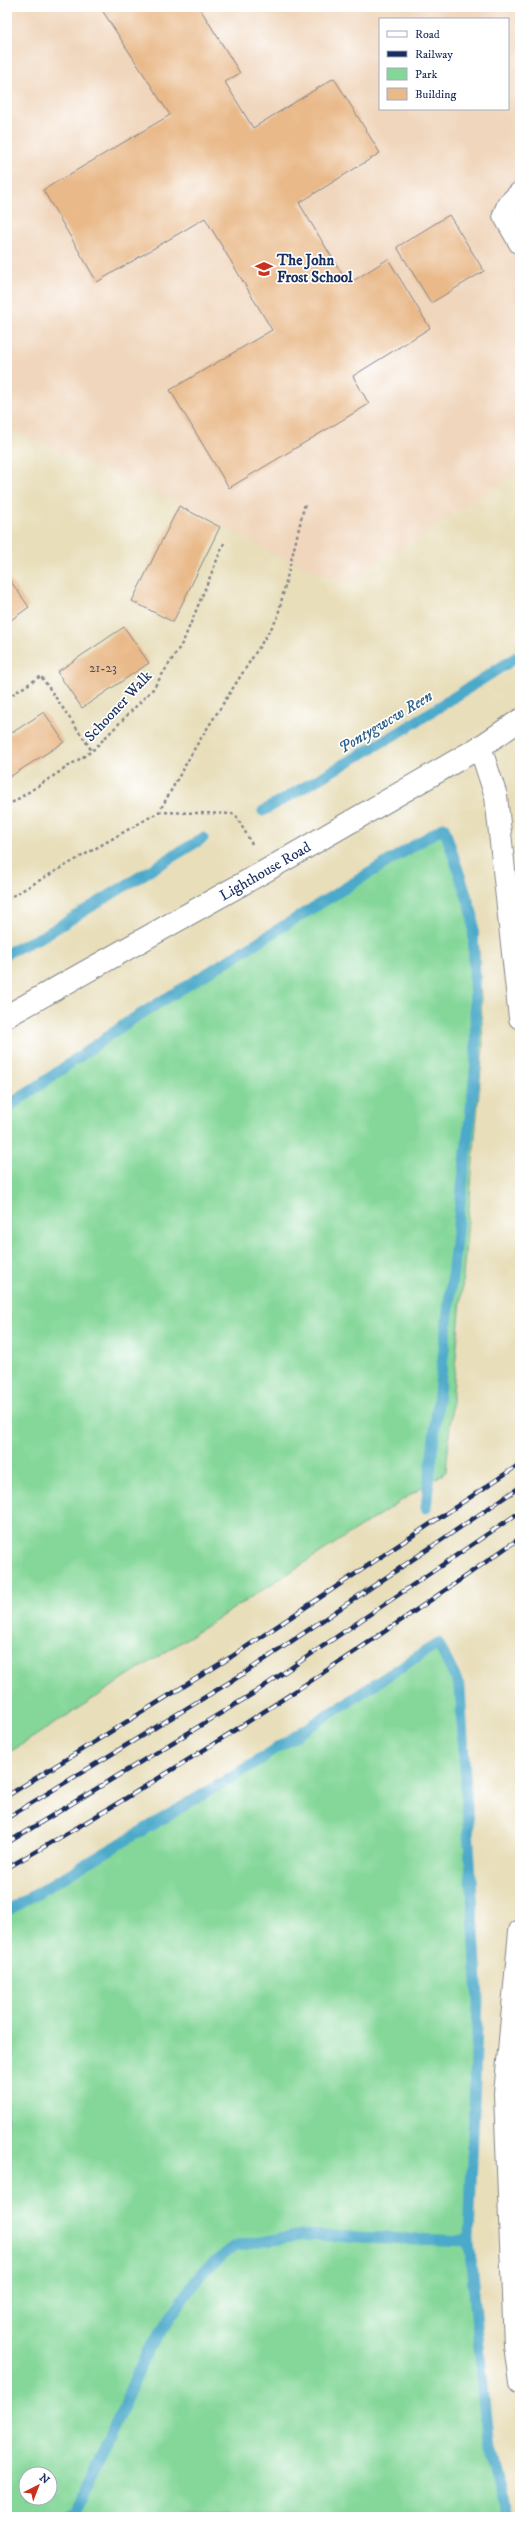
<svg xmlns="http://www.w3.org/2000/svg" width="527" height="2524" font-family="'IM FELL DW Pica',serif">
<rect width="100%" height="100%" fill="#fff"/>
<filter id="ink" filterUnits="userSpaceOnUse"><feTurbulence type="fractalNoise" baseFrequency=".025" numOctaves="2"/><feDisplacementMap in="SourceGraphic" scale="8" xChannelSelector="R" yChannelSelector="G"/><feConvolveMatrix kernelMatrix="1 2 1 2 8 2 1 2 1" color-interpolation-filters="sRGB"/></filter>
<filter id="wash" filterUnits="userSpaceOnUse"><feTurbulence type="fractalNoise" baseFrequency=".012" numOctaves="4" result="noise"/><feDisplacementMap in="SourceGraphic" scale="16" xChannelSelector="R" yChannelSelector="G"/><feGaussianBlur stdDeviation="0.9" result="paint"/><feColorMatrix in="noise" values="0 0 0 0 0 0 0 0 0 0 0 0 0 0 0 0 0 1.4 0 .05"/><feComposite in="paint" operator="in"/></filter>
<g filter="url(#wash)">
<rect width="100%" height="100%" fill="#e8deba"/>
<path fill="#f0d6bc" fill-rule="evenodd" d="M7 7H520V472L345 583 291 562 171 500 7 428ZM380 19H508V109H380Z"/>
<g fill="#84d799" stroke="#50837c" fill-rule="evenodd">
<path d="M441 831 478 932 483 1046 446 1472 7 1754V1100Z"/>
<path d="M438 1643 460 1687 478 1999 469 2241 489 2450 509 2517H7V1911L239 1773ZM26 2474H50V2498H26Z"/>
</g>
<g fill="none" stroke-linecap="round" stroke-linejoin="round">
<g stroke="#4ba9ca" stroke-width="11">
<path d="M263 811 403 730 520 655"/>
<path d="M7 953 45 935 203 838"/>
<path d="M7 1108 128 1022 444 827 473 916 476 1064 426 1508"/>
<path d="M7 1911 239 1773 438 1643 460 1687 478 1999 469 2241 489 2450 509 2517"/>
<path d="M67 2517 75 2514 148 2350 201 2273 235 2246 303 2235 469 2241"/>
</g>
</g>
<g id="blocks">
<g fill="#e9b989">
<path d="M100 7H199L240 73 225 82 253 128 334 78 380 153 299 203 348 284 388 259 430 328 353 376 369 404 229 488 170 390 272 330 205 218 97 282 43 190 170 115Z"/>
<path d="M449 215 484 271 431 303 397 247Z"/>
<path d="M179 506 220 527 173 622 132 601Z"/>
<path d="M7 576 29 607 7 623Z"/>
<path d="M124 627 149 663 82 708 57 672Z"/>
<path d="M44 712 64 742 8 778 7 736Z"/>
</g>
</g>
</g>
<g filter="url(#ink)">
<use href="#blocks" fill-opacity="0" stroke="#82868c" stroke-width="1"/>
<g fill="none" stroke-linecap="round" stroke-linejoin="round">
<g stroke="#82868c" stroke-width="24">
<g id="minor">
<path d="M520 193 508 205 504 215 520 243"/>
<path d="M480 747 496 796 520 1018"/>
<path d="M520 1931 505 2094 515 2345 520 2383"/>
</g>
</g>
<g stroke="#82868c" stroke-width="24">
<path id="major" d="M7 1016 267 870 480 747 520 720"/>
</g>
<g stroke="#82868c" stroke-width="2.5" stroke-dasharray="3 3" stroke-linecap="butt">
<path d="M7 698 41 676 92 751"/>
<path d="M7 806 92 751 153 689 183 642 224 543"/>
<path d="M159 812 235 814 252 844"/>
<path d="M7 899 159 812 196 746 277 619 305 503"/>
</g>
<use href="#minor" stroke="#fff" stroke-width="22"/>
<use href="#major" stroke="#fff" stroke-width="22"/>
<g stroke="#1b2f5e" stroke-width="4.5">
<g id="rail">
<path d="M7 1796 231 1657 520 1464"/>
<path d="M7 1818 243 1674 520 1487"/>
<path d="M7 1843 254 1693 520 1512"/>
<path d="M7 1868C184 1768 354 1655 520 1538"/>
</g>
</g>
<use href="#rail" stroke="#fff" stroke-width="3" stroke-dasharray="9" stroke-linecap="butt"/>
</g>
</g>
<defs>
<g id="school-bare" transform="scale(1.38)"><path d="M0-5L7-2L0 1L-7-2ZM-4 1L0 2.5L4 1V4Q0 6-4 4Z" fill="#c8321e" stroke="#fff" stroke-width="2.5" paint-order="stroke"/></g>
</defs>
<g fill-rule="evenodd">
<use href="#school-bare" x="264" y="269"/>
</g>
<g text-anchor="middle" stroke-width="3.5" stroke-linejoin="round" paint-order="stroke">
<g font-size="13" fill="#4e5269">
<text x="103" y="672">21-23</text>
</g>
<g font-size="15" font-weight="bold" fill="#1b2f5e" stroke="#fff" text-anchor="start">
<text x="277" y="265">The John<tspan x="277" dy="17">Frost School</tspan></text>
</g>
<g font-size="15" fill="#1b2f5e" stroke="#fff">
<text transform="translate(118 706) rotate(-47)" y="5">Schooner Walk</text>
<text transform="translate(265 871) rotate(-30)" y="5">Lighthouse Road</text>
</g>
<g font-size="16" font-style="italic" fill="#2e6089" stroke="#fff">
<text transform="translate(385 721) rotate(-31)" y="6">Pontygwcw Reen</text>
</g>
</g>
<rect width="527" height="2524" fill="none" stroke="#fff" stroke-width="24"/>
<rect x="379" y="18" width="130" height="92" fill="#ffffff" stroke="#a4acbf"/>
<rect x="387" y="31" width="20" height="6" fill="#ffffff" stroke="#a4acbf"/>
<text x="415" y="38" font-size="12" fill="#1b2f5e">Road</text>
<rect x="387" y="51" width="20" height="6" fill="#1b2f5e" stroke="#a4acbf"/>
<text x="415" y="58" font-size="12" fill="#1b2f5e">Railway</text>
<rect x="387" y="68" width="20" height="12" fill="#84d799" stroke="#a4acbf"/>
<text x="415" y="78" font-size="12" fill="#1b2f5e">Park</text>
<rect x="387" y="88" width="20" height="12" fill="#e9b989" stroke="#a4acbf"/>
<text x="415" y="98" font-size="12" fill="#1b2f5e">Building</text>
<g transform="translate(38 2486) rotate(42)"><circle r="19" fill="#ffffff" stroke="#a4acbf"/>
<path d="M0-3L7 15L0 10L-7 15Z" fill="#c8321e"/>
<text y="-6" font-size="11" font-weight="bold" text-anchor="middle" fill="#1b2f5e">N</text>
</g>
</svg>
